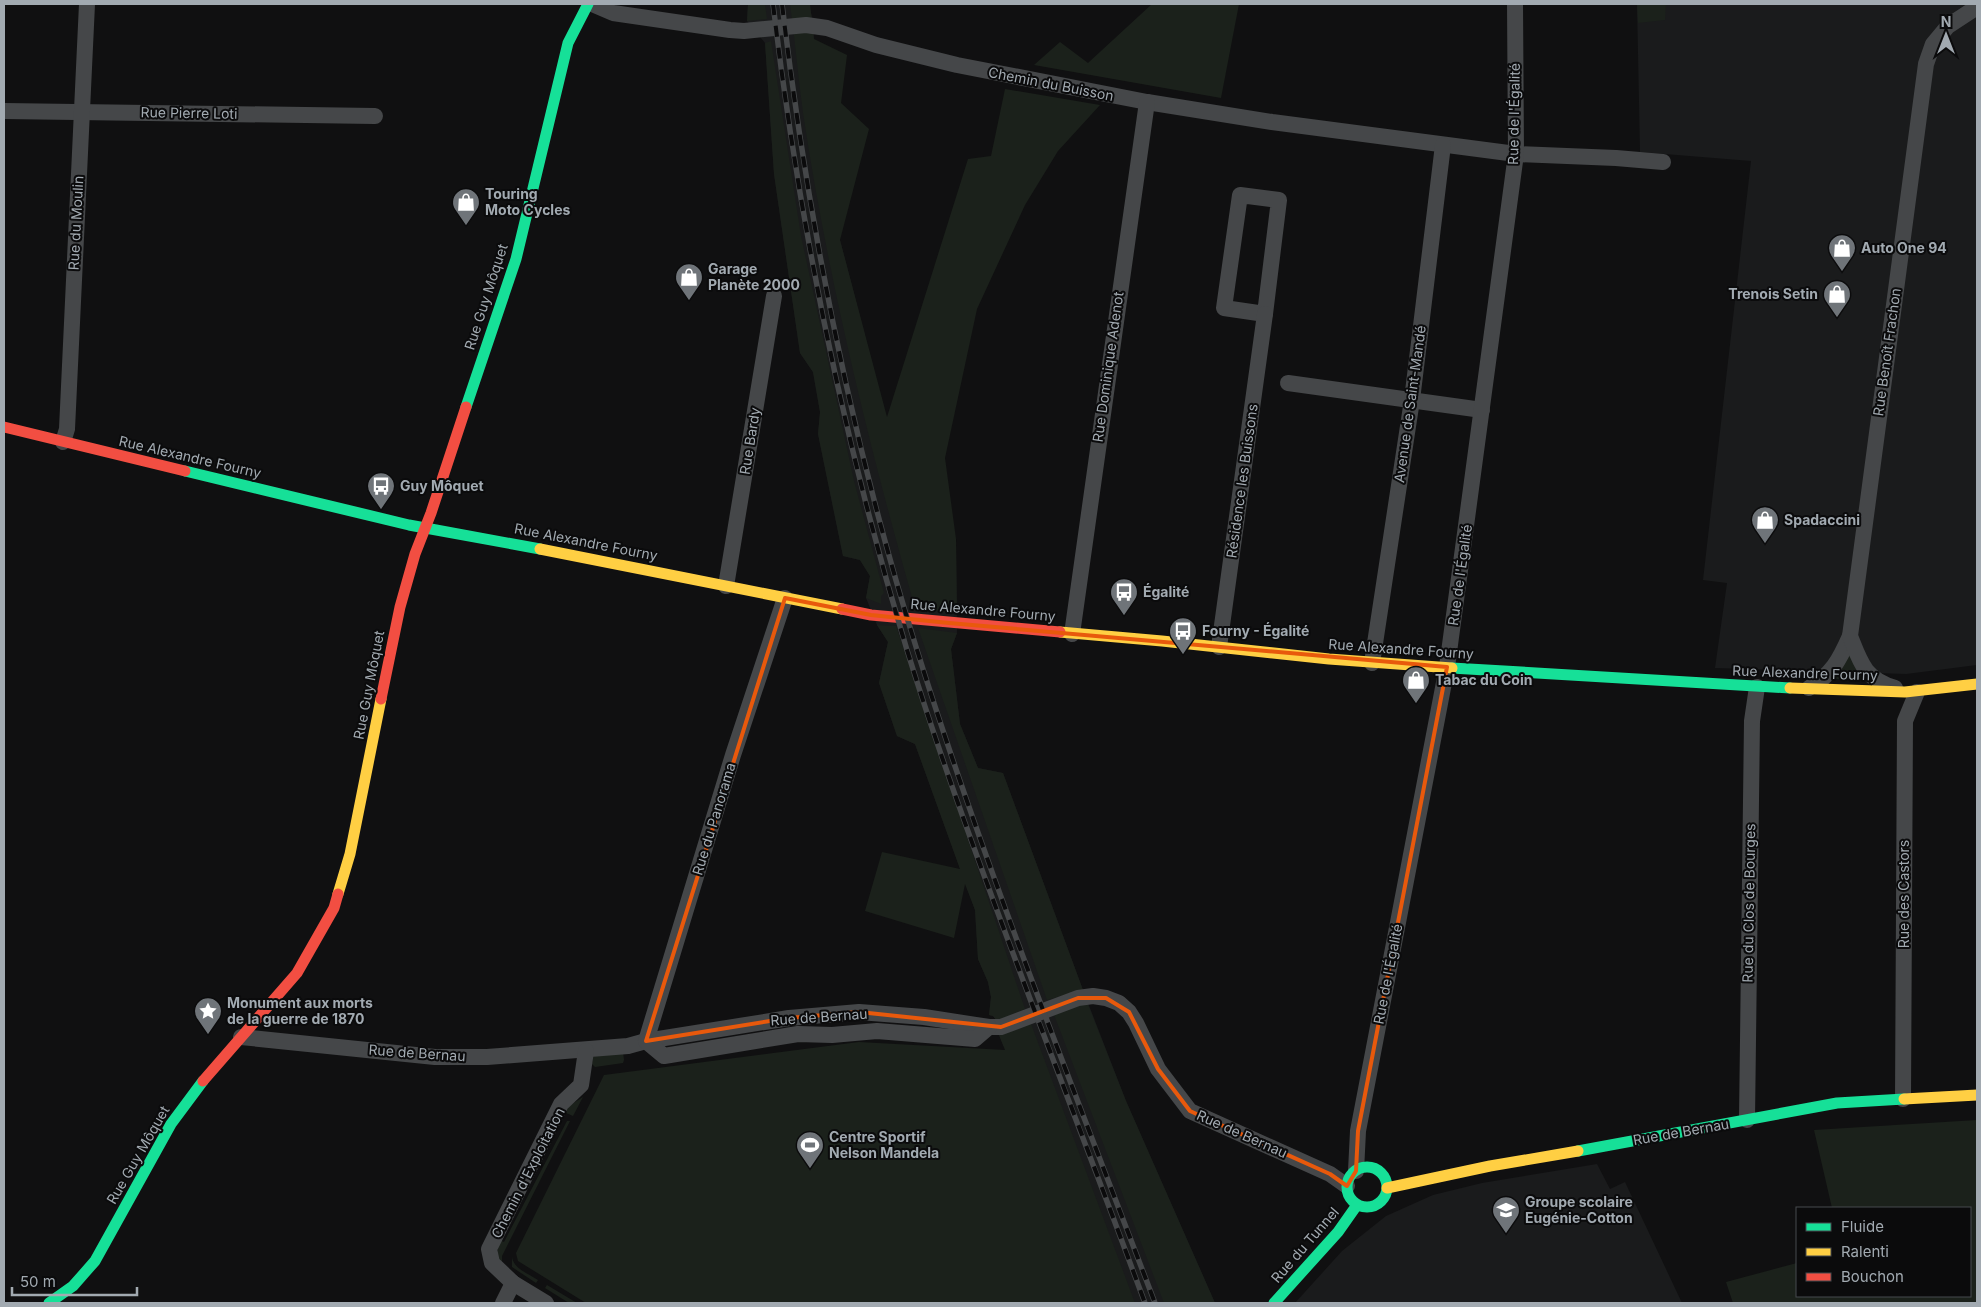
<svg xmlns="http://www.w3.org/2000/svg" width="1981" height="1307" font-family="Inter,sans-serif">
<rect width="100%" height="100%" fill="#101011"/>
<g fill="#1a1b1c">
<path d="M748 4H809L812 17 822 135 840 240 885 412 926 547 956 539 957 633 951 649 960 724 978 768 1003 773 1083 990 1126 1101 1215 1303H1112L1030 1085 1003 1045 999 1035 997 1021 993 1016 989 1015 991 997 988 982 978 959 975 910 915 744 897 736 879 683 888 642 877 625 866 598 870 576 860 560 843 556 818 434 820 412 813 372 800 353 774 174 765 43 747 21Z"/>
<path d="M1637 4H1977V665L1906 674 1715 668 1727 583 1703 580 1751 161 1640 152Z"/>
<path d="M1597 1164 1610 1189 1625 1182 1682 1303H1295L1342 1251 1386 1216 1433 1195 1482 1183Z"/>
</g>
<g fill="#1b211b">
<path d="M748 4H765L767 19 747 21Z"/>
<path d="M790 4H810L814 39 847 55 841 103 869 129 840 240 887 417 968 159 991 156 1005 89 1100 105 1058 151 1025 205 977 309 945 458 956 539 957 613 915 608C869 446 828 279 803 113 798 77 795 40 790 4Z"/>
<path d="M1152 4H1239L1221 98 1034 65 1060 42 1088 63Z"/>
<path d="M1637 4H1666L1665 20 1638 23Z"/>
<path d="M771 41 801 236 854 481 884 593 881 596V604L866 598 870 576 860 560 843 556 818 434 820 412 813 372 800 353 774 174 765 43Z"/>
<path d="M877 625 896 626 1025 1009 997 1021 993 1016 989 1015 991 997 988 982 978 959 975 910 965 884 954 938 865 911 882 852 960 869 915 744 897 736 879 683 888 642Z"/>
<path d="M918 628 957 633 951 649 960 724 978 768 1003 773 1083 990 1047 1000Z"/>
<path d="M1848 650 1867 680 1831 679Z"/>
<path d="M1087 1002 1126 1101 1215 1303H1164L1053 1012Z"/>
<path d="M1030 1021 1135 1303H586L518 1261 516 1253 604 1075 859 1042 1005 1050 999 1035Z"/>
<path d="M623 1052 624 1060 623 1063 595 1067 592 1064 593 1057 602 1053Z"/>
<path d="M583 1097 573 1116 564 1112 572 1104Z"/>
<path d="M1977 1120V1303H1733L1726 1282 1797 1263V1296H1970V1208H1832L1814 1130Z"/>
<path d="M567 1121H570L502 1256V1266L497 1255 499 1240 504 1242Z"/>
<path d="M512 1256C512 1268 529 1274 538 1280L536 1283 512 1267Z"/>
<path d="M547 1285 577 1303H569L545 1288Z"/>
</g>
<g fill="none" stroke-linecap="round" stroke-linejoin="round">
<g stroke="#454749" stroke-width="16">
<path d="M592 4 613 13 730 30 744 31 806 25 827 28 876 45 957 65 1147 102 1272 122 1516 154 1616 158 1663 162"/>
<path d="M4 111 375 116"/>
<path d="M1240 195 1279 200 1265 314 1224 308Z"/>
<path d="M1288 383 1482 410"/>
<path d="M63 442 67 429 87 4"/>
<path d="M726 586 774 296"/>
<path d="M1072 634 1147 102"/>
<path d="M1219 647 1265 314"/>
<path d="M1372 663 1412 400 1443 145"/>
<path d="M1809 688C1832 674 1839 661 1850 636"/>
<path d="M1895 688C1865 679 1861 664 1850 636L1926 64 1933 44 1948 26 1977 7"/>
<path d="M241 1037 435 1057H487L628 1046 646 1041 789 1018 859 1012 924 1017 989 1027H1001L1078 998 1093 996 1106 998 1119 1003 1129 1012 1136 1023 1158 1069 1190 1111 1330 1174 1347 1186"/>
<path d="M646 1041 733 755 785 598"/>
<path d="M646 1041 664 1056 798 1034 832 1035 877 1031 975 1039 989 1027"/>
<path d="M1903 1099 1905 721 1917 692"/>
<path d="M1747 1120 1752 721 1757 687"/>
<path d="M1356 1171 1358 1131 1447 667 1516 154 1515 4"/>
<path d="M503 1303 513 1283"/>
<path d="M546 1303 513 1283 492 1263 489 1249 561 1104 581 1085 586 1051"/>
</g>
<g stroke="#16e098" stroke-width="11">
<path d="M466 407 516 259 568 43 588 4"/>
<path d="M185 471 409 525 540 549"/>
<path d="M1452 668 1790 688"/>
<path d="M1578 1151 1837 1103 1904 1099"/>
<circle cx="1367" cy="1187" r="20"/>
<path d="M49 1303 73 1286 95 1261 171 1124 203 1081"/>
<path d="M1274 1303 1338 1232 1357 1205"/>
</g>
<g stroke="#ffcf43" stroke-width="11">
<path d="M540 549 842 609"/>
<path d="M1060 632 1162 641 1329 659 1452 668"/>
<path d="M1790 688 1905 692 1977 684"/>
<path d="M338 894 350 854 381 699"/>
<path d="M1904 1099 1977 1095"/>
<path d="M1387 1188 1490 1166 1578 1151"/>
</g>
<g stroke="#f24e42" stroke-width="11">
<path d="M4 427 185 471"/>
<path d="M842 609 871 615 1060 632"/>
<path d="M381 699 400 607 415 554 431 513 466 407"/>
<path d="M203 1081 297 973 334 908 338 894"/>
</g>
<g stroke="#454749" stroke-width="5.5">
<g id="rail">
<path d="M773 4C799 223 843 439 907 650 944 770 988 887 1032 1004 1070 1103 1108 1203 1145 1303"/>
<path d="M782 4C808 222 851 440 917 650 986 871 1073 1087 1155 1303"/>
</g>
</g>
<use href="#rail" stroke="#0b0b0c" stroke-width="4" stroke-dasharray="11" stroke-linecap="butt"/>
</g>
<path fill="none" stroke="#e8590c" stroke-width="4" stroke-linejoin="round" d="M785 598 871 615 949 623 1447 667 1358 1131 1356 1171 1347 1186 1330 1174 1190 1111 1158 1069 1129 1012 1106 998H1078L1001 1027 859 1012 789 1018 646 1041Z"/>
<defs>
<g id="shop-pin" transform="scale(1.4375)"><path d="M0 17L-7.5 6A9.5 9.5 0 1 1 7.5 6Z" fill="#6f7479" stroke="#0b0b0c"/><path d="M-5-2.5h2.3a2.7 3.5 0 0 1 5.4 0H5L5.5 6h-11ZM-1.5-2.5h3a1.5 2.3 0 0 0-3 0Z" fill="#fff"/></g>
<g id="bus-pin" transform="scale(1.4375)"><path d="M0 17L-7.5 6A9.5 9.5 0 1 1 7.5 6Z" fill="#6f7479" stroke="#0b0b0c"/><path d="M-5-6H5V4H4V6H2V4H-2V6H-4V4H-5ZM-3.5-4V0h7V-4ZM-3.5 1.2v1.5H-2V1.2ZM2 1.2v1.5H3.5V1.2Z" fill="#fff"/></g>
<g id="sight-pin" transform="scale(1.4375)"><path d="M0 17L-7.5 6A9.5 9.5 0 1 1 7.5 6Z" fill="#6f7479" stroke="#0b0b0c"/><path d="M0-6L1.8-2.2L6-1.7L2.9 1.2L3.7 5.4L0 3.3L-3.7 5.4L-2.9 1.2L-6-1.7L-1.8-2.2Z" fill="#fff"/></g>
<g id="stadium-pin" transform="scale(1.4375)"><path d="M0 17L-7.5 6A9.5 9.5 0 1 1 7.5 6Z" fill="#6f7479" stroke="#0b0b0c"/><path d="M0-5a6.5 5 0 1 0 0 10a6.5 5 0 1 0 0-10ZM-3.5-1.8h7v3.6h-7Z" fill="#fff"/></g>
<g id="school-pin" transform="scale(1.4375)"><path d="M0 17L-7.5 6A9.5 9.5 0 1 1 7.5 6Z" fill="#6f7479" stroke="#0b0b0c"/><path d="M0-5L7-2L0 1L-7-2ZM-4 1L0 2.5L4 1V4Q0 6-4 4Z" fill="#fff"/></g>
</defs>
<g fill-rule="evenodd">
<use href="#shop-pin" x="466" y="202"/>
<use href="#shop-pin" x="1842" y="248"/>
<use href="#shop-pin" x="689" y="277"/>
<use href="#shop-pin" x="1837" y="294"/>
<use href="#bus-pin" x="381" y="486"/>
<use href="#shop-pin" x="1765" y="520"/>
<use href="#bus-pin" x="1124" y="592"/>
<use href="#bus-pin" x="1183" y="631"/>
<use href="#shop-pin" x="1416" y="680"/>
<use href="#sight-pin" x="208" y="1011"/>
<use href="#stadium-pin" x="810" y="1145"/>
<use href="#school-pin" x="1506" y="1210"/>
</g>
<g text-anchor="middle" stroke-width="4" stroke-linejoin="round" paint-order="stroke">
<g font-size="14" fill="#a2aab1" stroke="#0b0b0c">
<text transform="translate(1051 84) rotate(11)" y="5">Chemin du Buisson</text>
<text transform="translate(189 113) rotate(1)" y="5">Rue Pierre Loti</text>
<text transform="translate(1514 114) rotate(-89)" y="5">Rue de l'Égalité</text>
<text transform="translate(76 223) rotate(-87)" y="5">Rue du Moulin</text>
<text transform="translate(486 297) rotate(-72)" y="5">Rue Guy Môquet</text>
<text transform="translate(1887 352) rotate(-82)" y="5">Rue Benoît Frachon</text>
<text transform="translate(1108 367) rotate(-82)" y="5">Rue Dominique Adenot</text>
<text transform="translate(1410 404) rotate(-82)" y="5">Avenue de Saint-Mandé</text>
<text transform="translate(750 441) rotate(-81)" y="5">Rue Bardy</text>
<text transform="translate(190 457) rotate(13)" y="5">Rue Alexandre Fourny</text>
<text transform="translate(1242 481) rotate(-82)" y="5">Résidence les Buissons</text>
<text transform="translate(586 542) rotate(11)" y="5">Rue Alexandre Fourny</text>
<text transform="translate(1460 575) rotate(-82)" y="5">Rue de l'Égalité</text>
<text transform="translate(983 610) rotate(5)" y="5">Rue Alexandre Fourny</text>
<text transform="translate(1401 649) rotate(4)" y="5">Rue Alexandre Fourny</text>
<text transform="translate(1805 673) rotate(2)" y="5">Rue Alexandre Fourny</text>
<text transform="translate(369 685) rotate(-79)" y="5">Rue Guy Môquet</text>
<text transform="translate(714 819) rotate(-73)" y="5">Rue du Panorama</text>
<text transform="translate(1904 894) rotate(-90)" y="5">Rue des Castors</text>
<text transform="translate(1749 903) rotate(-89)" y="5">Rue du Clos de Bourges</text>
<text transform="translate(1388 974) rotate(-79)" y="5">Rue de l'Égalité</text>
<text transform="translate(819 1017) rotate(-4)" y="5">Rue de Bernau</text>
<text transform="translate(417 1053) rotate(4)" y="5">Rue de Bernau</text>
<text transform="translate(1681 1132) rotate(-10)" y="5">Rue de Bernau</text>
<text transform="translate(1242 1134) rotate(24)" y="5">Rue de Bernau</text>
<text transform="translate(138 1155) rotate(-60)" y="5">Rue Guy Môquet</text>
<text transform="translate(528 1173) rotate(-63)" y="5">Chemin d'Exploitation</text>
<text transform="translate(1305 1245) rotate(-49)" y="5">Rue du Tunnel</text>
</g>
<g font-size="14" font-weight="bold" fill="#a2aab1" stroke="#0b0b0c" text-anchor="start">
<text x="485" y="199">Touring<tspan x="485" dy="16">Moto Cycles</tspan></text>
<text x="1861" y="253">Auto One 94</text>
<text x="708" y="274">Garage<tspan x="708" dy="16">Planète 2000</tspan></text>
<text x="1818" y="299" text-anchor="end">Trenois Setin</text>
<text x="400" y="491">Guy Môquet</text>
<text x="1784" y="525">Spadaccini</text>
<text x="1143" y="597">Égalité</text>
<text x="1202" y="636">Fourny - Égalité</text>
<text x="1435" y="685">Tabac du Coin</text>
<text x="227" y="1008">Monument aux morts<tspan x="227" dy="16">de la guerre de 1870</tspan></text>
<text x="829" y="1142">Centre Sportif<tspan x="829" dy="16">Nelson Mandela</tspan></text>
<text x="1525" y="1207">Groupe scolaire<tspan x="1525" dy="16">Eugénie-Cotton</tspan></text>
</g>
</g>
<rect width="1981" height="1307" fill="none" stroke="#a2aab1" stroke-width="10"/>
<rect x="1796" y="1207" width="175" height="90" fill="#0b0b0c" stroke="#474b4e"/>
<rect x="1806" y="1223" width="25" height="8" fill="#16e098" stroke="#474b4e"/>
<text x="1841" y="1232" font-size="15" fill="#a2aab1">Fluide</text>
<rect x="1806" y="1248" width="25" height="8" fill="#ffcf43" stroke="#474b4e"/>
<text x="1841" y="1257" font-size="15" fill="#a2aab1">Ralenti</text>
<rect x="1806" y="1273" width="25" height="8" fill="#f24e42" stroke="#474b4e"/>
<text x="1841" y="1282" font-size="15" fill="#a2aab1">Bouchon</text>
<g transform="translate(1946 35)" stroke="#0b0b0c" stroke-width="4" paint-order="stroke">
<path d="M0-4L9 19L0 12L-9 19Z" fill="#a2aab1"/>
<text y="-8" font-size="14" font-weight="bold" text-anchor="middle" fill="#a2aab1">N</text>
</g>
<path d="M12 1287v8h125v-8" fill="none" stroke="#a2aab1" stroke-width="2.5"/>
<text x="20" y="1287" font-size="15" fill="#a2aab1" stroke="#0b0b0c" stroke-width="4" paint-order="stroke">50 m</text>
</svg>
